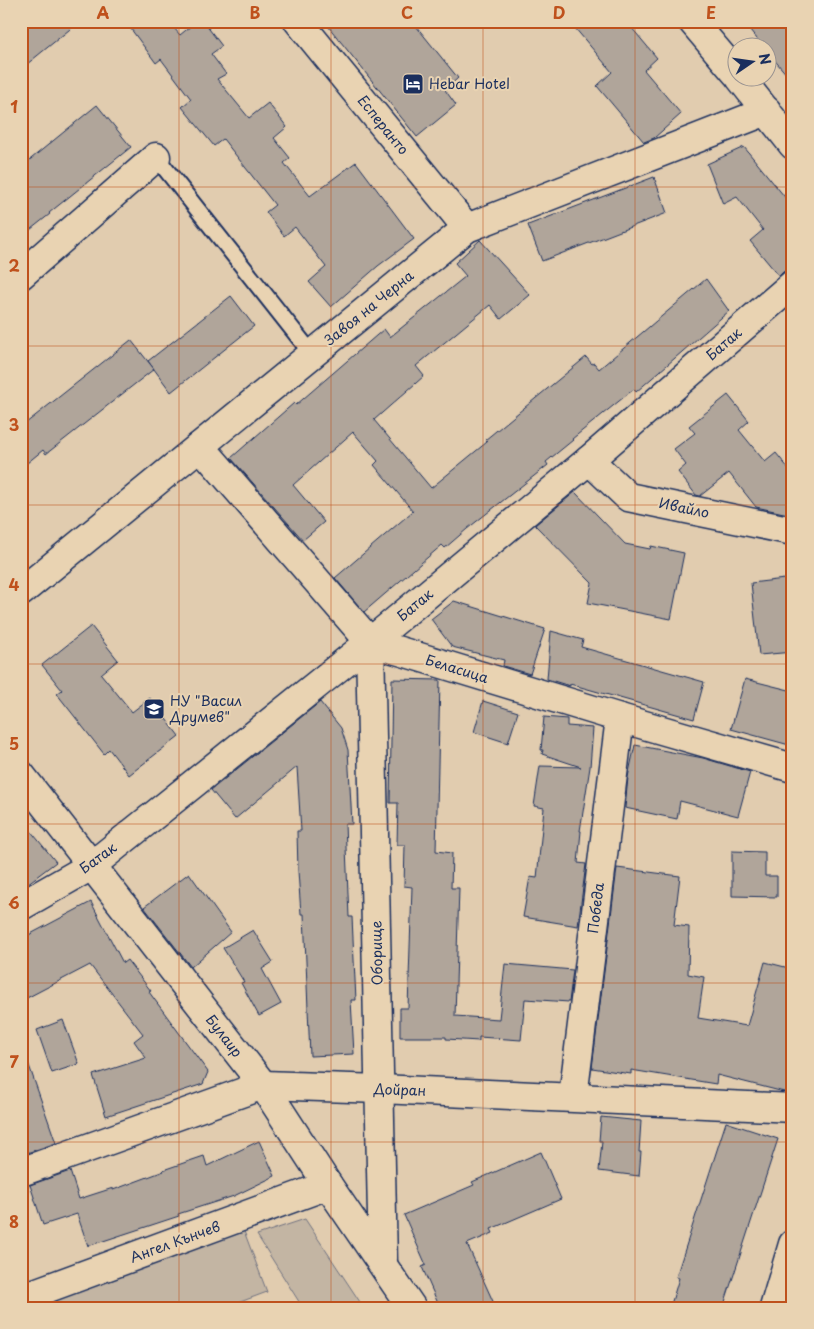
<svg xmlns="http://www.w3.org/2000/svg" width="814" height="1329" font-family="'Playpen Sans',sans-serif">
<rect width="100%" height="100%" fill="#e1ccaf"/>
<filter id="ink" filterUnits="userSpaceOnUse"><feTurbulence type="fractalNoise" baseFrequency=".02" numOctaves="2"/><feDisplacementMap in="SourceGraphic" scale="10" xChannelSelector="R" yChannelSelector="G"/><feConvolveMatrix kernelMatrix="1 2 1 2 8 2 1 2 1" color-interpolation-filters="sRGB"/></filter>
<g filter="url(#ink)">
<g fill="#c3b5a3" stroke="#6f7280">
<path d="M239 1218 267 1292 224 1308H21Z"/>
<path d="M305 1219 364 1308H303L257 1235Z"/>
</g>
<g fill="#b0a59a" stroke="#1b2f5e">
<path d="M21 21H80L21 69Z"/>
<path d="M125 21H168L180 35 197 21H203L222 46 211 54 226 74 217 79 249 118 268 103 287 127 274 138 290 158 284 163 310 196 356 162 414 239 378 266 331 307 309 282 326 267 295 227 284 236 266 212 275 205 223 139 214 146 182 107 191 99 161 59 156 63Z"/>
<path d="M324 21H412L458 78 445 90 456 105 417 137Z"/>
<path d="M569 21H626L657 58 644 70 681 114 654 138 644 142 597 86 612 72Z"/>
<path d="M743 21H793V82L766 50V48H764Z"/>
<path d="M97 105 131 147 49 213 50 214 21 237V167Z"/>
<path d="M744 147 793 207V269H790L783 272 779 276 750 241 763 230 737 197 723 204 707 164Z"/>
<path d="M654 177 667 213 542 261 528 225Z"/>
<path d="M480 240 530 295 501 319 490 305 416 366 424 376 374 420 431 488 487 442 485 440 586 357 592 364 594 363 599 369 706 279 729 311 636 392 634 389 572 439 573 440 546 462 548 465 467 529 445 548 442 545 364 612 335 578 413 511 374 465 378 461 353 432 293 485 324 522 303 540 231 458 294 403 296 405 384 329 390 337 466 276 455 263Z"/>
<path d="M231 296 254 326 171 392 148 361Z"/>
<path d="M131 340 154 369 46 454 43 450 21 468V427Z"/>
<path d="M728 395 749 421 739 430 765 462 776 453 793 474V515L756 507 729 473 700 496 696 495 678 472 686 465 674 449 695 433 689 426Z"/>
<path d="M575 492 625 544 650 549 651 546 684 553 671 619 588 603 592 583 535 525Z"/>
<path d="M793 578V652L759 655 751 583Z"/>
<path d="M454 601 545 629 530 674 503 666 504 660 452 647 431 619Z"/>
<path d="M91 626 118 660 101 674 132 712 150 698 179 736 129 775 109 749 104 754 57 694 62 690 42 665Z"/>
<path d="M551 631 583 640 581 647 704 682 694 719 570 684V686L547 679Z"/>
<path d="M392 679 440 680 436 851 452 853 451 888H459L455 1016 499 1019 505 964 573 970 569 1002 525 999 521 1040 479 1037V1041L446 1039V1037H400V1008H408L412 887 404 886 405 845H397L398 803H390Z"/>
<path d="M745 679 793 691V746L731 729Z"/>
<path d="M483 701 518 712 508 743 474 732Z"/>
<path d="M320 702 341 728 348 750 352 824H345L349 917H352L354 960 356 1000H351L354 1054 310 1056 304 914H301L298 871 297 831H301L297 767 235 819 211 790Z"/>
<path d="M544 717 567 719V726L593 728 590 767 580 831H581L578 863 586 864 578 926 523 917 530 877 537 878 544 808 534 806 540 766 581 767 542 754 543 750H541Z"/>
<path d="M635 745 703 758 750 772 738 816 680 801 677 819 625 808 628 777Z"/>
<path d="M21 819 56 862 27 884 21 888Z"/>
<path d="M732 851 765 852V876H777V897L732 896Z"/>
<path d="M617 868 680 876 674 925 689 927 688 974 704 977 698 1018 747 1026 765 962 793 969V1092H784L717 1075 716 1084 631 1070V1074L592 1068Z"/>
<path d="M189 873 231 932 191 967 144 907Z"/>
<path d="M91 902 123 963 127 960 151 991 149 992 208 1072 203 1084 106 1116 93 1075 146 1058 134 1041 143 1034 90 965 21 1001V939Z"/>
<path d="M253 930 273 962 262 969 281 1004 259 1016 241 983 244 982 223 948Z"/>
<path d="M63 1020 79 1064 52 1073 37 1030Z"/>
<path d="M24 1051 56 1143 21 1155V1052Z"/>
<path d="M601 1117 641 1121 639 1152H641L639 1176 599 1171 602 1141H599Z"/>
<path d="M726 1122 778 1139 723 1308H670L679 1278 676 1277Z"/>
<path d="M259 1141 275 1176 234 1196 178 1214 179 1216 88 1246 77 1214 43 1225 30 1185 70 1171 79 1199 113 1188V1190L164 1171 163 1170 204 1156 207 1166Z"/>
<path d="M541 1152 561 1199 491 1229 493 1233 467 1244 496 1308H440L422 1267 426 1265 404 1215 474 1185 472 1182Z"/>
</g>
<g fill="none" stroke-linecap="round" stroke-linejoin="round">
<g stroke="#1b2f5e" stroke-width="19">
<path id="service" d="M156 157 312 354"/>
</g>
<g stroke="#1b2f5e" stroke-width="31">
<g id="minor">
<path d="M298 21 467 228"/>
<path d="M21 275 156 157"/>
<path d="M200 446 370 642 620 718 793 768"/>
<path d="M589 460 628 497 793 531"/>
<path d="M21 592 467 228 767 111"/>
<path d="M370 642 383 1264"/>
<path d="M21 775 263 1085 328 1185 412 1308"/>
<path d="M21 906 91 866 370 642 589 460 793 284"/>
<path d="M573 1097 620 718"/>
<path d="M21 1172 263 1085 380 1089 793 1108"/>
<path d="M21 1298 328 1185"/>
</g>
</g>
<g stroke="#1b2f5e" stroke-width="31">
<g id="tertiary">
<path d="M692 21 736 73"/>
<path d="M740 78 793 145"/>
<path d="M774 1308 793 1244"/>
</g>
</g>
<use href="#service" stroke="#e9d3b2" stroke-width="15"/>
<use href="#minor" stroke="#e9d3b2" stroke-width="28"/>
<use href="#tertiary" stroke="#e9d3b2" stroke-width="28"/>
</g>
</g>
<path fill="none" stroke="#bf511c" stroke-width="1" stroke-opacity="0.55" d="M179 21V1308M331 21V1308M483 21V1308M635 21V1308M21 187H793M21 346H793M21 505H793M21 664H793M21 824H793M21 983H793M21 1142H793"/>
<defs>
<g id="hotel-square" transform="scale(1.125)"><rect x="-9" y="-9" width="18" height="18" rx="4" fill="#1b2f5e" stroke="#e9d3b2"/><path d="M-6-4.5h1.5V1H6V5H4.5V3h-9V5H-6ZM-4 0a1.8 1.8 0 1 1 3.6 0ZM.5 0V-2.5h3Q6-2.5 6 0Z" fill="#fff"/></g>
<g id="school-square" transform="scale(1.125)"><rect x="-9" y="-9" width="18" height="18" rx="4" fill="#1b2f5e" stroke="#e9d3b2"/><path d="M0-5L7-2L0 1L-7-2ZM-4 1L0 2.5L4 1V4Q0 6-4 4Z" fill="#fff"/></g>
</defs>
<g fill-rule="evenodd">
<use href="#hotel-square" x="413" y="84"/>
<use href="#school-square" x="154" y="709"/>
</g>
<g text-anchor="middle" stroke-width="4" stroke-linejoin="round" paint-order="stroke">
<g font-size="14" fill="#1b2f5e" stroke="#e9d3b2" text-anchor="start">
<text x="429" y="89">Hebar Hotel</text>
<text x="170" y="706">НУ "Васил<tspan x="170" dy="16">Друмев"</tspan></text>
</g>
<g font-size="14" fill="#1b2f5e" stroke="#e9d3b2">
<text transform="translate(383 125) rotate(51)" y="5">Есперанто</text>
<text transform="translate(369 308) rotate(-39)" y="5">Завоя на Черна</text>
<text transform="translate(724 344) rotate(-41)" y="5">Батак</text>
<text transform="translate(684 508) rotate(12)" y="5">Ивайло</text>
<text transform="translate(415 605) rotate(-40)" y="5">Батак</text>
<text transform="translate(457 669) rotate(17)" y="5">Беласица</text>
<text transform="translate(98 858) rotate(-36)" y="5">Батак</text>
<text transform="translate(596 908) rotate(-83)" y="5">Победа</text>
<text transform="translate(377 953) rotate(-91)" y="5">Оборище</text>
<text transform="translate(224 1036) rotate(52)" y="5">Булаир</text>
<text transform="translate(400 1090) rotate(2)" y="5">Дойран</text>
<text transform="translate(175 1242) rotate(-20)" y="5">Ангел Кънчев</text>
</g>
</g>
<rect width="814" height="1329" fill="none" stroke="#e9d3b2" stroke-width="55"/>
<g transform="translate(752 62) rotate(77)"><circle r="24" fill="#e9d3b2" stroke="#979190"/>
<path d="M0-4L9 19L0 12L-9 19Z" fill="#1b2f5e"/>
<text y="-8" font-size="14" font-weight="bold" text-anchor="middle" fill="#1b2f5e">N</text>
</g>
<rect x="28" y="28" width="758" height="1274" fill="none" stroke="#bf511c" stroke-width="2"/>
<g font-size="16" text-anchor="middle" font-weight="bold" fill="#bf511c">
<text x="103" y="19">A</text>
<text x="255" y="19">B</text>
<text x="407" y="19">C</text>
<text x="559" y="19">D</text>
<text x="711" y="19">E</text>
<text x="14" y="113">1</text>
<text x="14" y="272">2</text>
<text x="14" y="431">3</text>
<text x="14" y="591">4</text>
<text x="14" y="750">5</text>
<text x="14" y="909">6</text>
<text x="14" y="1068">7</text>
<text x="14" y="1228">8</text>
</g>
</svg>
